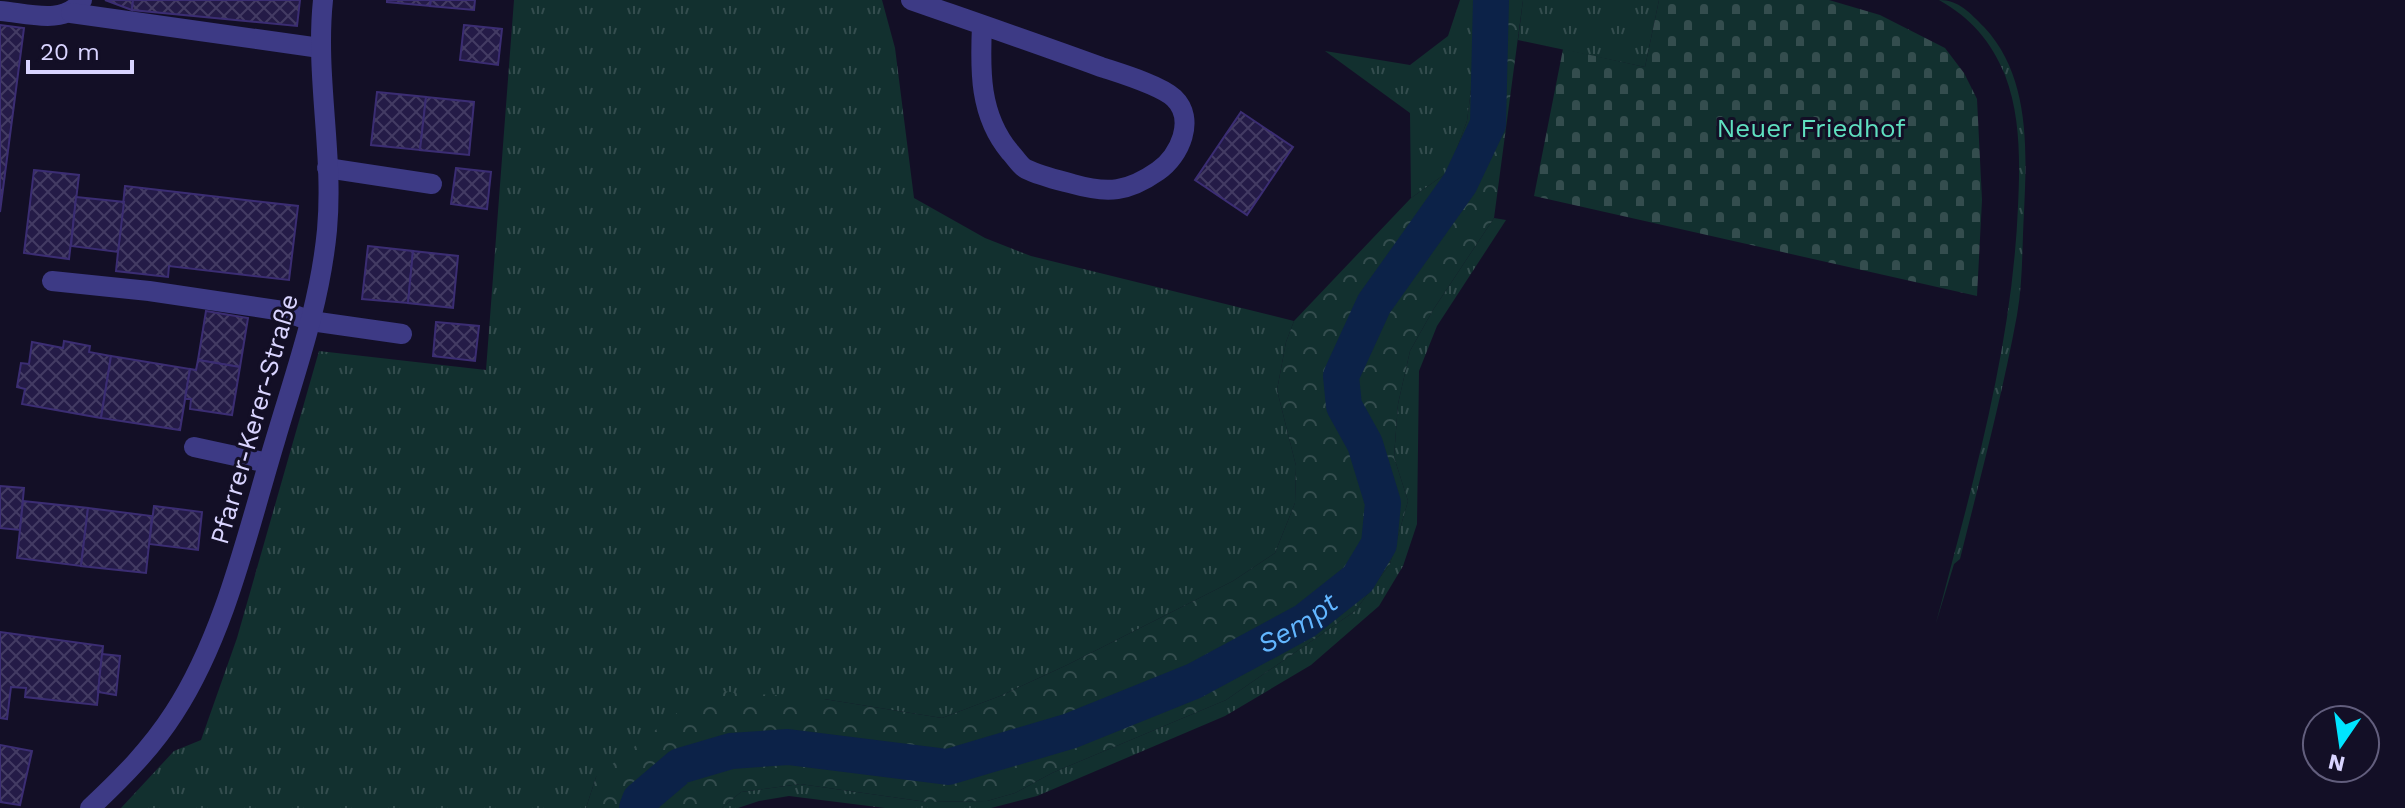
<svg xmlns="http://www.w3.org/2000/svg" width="2405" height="808" font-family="'Work Sans',sans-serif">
<defs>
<pattern id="grass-tufts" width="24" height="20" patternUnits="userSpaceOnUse" patternTransform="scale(2)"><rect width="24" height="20" fill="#12302f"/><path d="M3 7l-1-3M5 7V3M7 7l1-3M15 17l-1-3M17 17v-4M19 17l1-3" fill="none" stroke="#344d4e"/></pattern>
<pattern id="forest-crowns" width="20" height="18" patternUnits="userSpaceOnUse" patternTransform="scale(2)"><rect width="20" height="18" fill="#12302f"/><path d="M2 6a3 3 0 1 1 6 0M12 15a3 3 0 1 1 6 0" fill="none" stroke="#344d4e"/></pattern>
<pattern id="cemetery-stones" width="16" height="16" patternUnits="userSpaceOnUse" patternTransform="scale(2)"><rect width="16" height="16" fill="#12302f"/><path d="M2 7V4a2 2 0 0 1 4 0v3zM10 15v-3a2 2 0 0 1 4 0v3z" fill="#344d4e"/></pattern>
<pattern id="building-cross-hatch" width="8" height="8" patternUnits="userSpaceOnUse" patternTransform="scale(2)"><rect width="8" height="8" fill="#241b47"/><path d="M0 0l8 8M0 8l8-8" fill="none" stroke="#433b63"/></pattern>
</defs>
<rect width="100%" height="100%" fill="#130f26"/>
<g fill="url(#grass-tufts)">
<path d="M514 0H882L895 48 914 198 985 238 1031 256 1294 321 1286 342 1277 390 1296 466 1295 503 1275 553 1233 581 1067 665 1000 696 942 718 824 699 596 777 586 808H121L174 751 201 740 237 638 319 351 486 370Z"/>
<path d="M1460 0H1478V34L1467 121 1448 172 1411 198 1410 113 1325 51 1410 65 1448 36Z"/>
<path d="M1523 0H1659L1645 67 1518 40Z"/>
<path d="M1939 0C1959 0 1970 13 1984 27 2030 76 2027 149 2024 212 2022 246 2023 282 2017 315 2002 397 1980 478 1960 559L1954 564 1936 623C1972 486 2012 349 2018 207 2020 164 2021 117 2005 75 1991 41 1971 18 1939 0Z"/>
<path d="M1494 218 1506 220 1437 326 1419 371 1417 524 1403 566 1379 606 1311 665 1225 716 1037 796 991 808H885L789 796 759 801 738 808H722L741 792 800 784 927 802 987 801 1015 793 1052 773 1226 700 1355 611 1390 564 1408 501 1394 457 1398 404 1410 351 1433 310Z"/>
</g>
<path fill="url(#forest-crowns)" d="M1478 0H1523L1494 218 1433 310 1410 351 1398 404 1394 457 1408 501 1390 564 1355 611 1226 700 1052 773 1015 793 987 801 927 802 800 784 741 792 722 808H586L596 777 706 690 824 699 942 718 1000 696 1067 665 1233 581 1275 553 1295 503 1296 466 1277 390 1286 342 1294 321 1411 198 1448 172 1467 121 1478 34Z"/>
<path fill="url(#cemetery-stones)" d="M1659 0H1829L1880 15 1945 48 1964 73 1977 99 1982 200 1977 296 1534 196 1563 49 1645 67Z"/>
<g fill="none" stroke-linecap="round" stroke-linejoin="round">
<path stroke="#0c2248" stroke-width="36" id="s1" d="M637 808 640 800 680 766 731 751 788 747 948 767 1070 731 1194 681 1305 621 1358 579 1379 544 1383 503 1365 444 1344 406 1341 376 1374 304 1460 183 1488 124 1491 0"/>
</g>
<g fill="url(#building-cross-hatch)" stroke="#3b2d73" stroke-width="2">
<path d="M105 0H133L132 10Z"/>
<path d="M133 0H300L297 26 132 10Z"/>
<path d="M387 0H431L430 6 387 2Z"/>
<path d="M431 0H475L474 10 430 6Z"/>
<path d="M0 25 24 28 0 212Z"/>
<path d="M464 25 502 29 498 65 460 60Z"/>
<path d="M377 92 426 97 420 150 371 145Z"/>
<path d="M426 97 474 102 469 155 420 150Z"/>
<path d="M1241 112 1293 147 1247 215 1195 180Z"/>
<path d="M456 168 491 172 487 209 451 204Z"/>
<path d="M34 170 79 175 69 259 24 253Z"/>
<path d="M125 186 298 206 289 280 169 266 168 277 116 271Z"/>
<path d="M76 197 124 202 118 252 71 246Z"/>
<path d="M368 246 413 251 408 303 362 299Z"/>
<path d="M413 251 458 256 453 308 408 303Z"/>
<path d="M206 311 248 318 240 367 198 360Z"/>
<path d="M436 322 479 326 475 361 433 356Z"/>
<path d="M64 341 90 346 89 352 111 356 101 418 22 404 25 389 17 387 21 363 29 364 32 342 63 348Z"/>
<path d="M111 356 190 369 180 430 101 418Z"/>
<path d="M198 360 240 367 232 415 190 409 191 399H185L190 369 196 370Z"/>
<path d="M0 486 24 488 20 530 0 528Z"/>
<path d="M23 501 88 508 81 566 17 558Z"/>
<path d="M154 506 202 512 198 550 149 544Z"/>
<path d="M88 508 152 516 146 573 81 566Z"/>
<path d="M0 632 103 646 97 705 25 697 26 688 11 687 7 719 0 718Z"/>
<path d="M102 654 120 656 116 695 98 692Z"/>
<path d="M0 745 32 751 20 805 0 802Z"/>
</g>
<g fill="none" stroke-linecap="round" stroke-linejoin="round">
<g stroke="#3d3a85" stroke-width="20">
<path d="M911 0C974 22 1038 44 1101 67 1119 73 1160 85 1174 98 1196 119 1180 156 1158 171 1128 192 1108 194 1073 184 1058 180 1040 176 1026 169 1020 166 1015 157 1010 152 979 115 980 70 982 25"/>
<path d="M0 11C27 13 65 26 82 0"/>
<path d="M71 13 320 48"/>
<path d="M327 168 432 184"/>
<path d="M52 281 149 291 283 311 311 321 402 334"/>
<path d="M194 447 268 463"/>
</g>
<path stroke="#3d3a85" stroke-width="20" d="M90 808C121 779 151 749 174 713 225 635 248 530 275 441 296 370 320 304 327 230 334 153 315 77 323 0"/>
</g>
<g text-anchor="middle" stroke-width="6" stroke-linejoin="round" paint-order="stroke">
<g font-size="26" fill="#5fe0c0" stroke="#130f26">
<text x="1811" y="137">Neuer Friedhof</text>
</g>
<g font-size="26" fill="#d9d4ff" stroke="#130f26">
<text transform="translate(254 419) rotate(-74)" y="9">Pfarrer-Kerer-Straße</text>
</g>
<g font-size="28" font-style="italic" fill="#62b6ff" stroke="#130f26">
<text dy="10" stroke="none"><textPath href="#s1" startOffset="712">Sempt</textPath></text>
</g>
</g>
<g transform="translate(2341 744) rotate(193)"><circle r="38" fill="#130f26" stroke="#625e7d" stroke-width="2"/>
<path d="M0-6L14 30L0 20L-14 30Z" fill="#00e5ff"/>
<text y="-12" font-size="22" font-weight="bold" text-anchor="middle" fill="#d9d4ff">N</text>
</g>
<path d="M28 60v12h104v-12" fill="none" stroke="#d9d4ff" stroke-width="4"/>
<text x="40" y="60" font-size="24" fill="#d9d4ff" stroke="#130f26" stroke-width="6" paint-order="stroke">20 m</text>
</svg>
